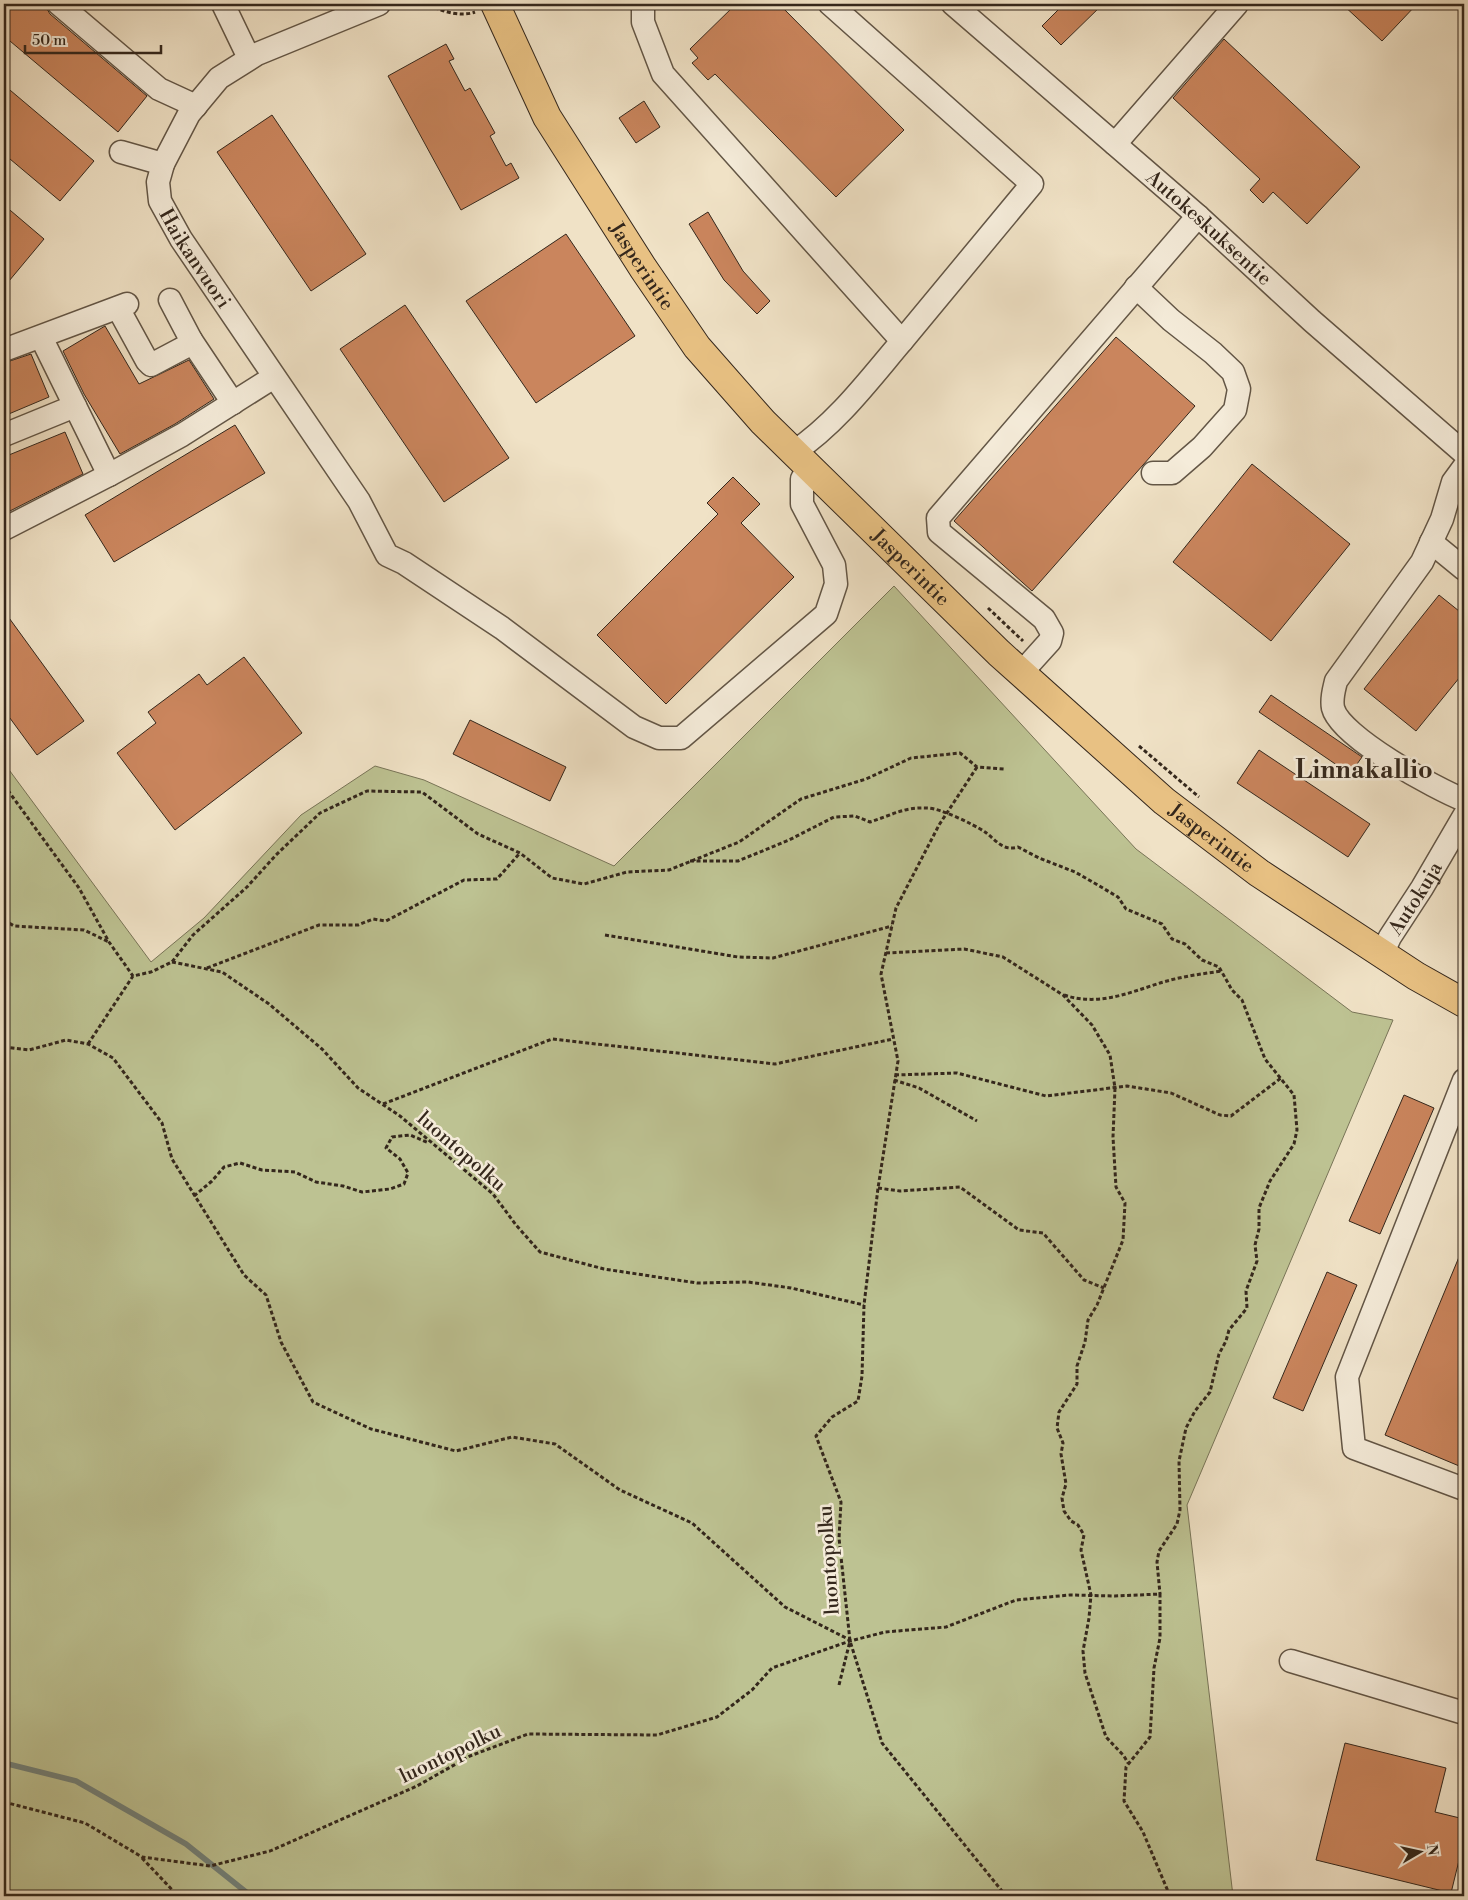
<svg xmlns="http://www.w3.org/2000/svg" width="1468" height="1900" font-family="'Libre Bodoni',serif">
<rect width="100%" height="100%" fill="#f0e2c6"/>
<filter id="stains"><feTurbulence type="fractalNoise" baseFrequency=".004" numOctaves="4"/><feColorMatrix values="0 0 0 0 .2 0 0 0 0 .09 0 0 0 0 .02 0 0 0 .5 -.17"/></filter>
<radialGradient id="worn" r=".72"><stop offset=".6" stop-color="#630" stop-opacity="0"/><stop offset="1" stop-color="#630" stop-opacity=".3"/></radialGradient>
<path fill="#bdc292" stroke="#787457" d="M894 586 1136 849 1352 1012 1393 1020 1187 1505 1233 1896H4V763L151 962 204 918 301 815 375 766 424 780 614 866Z"/>
<g fill="none" stroke-linecap="round" stroke-linejoin="round">
<path stroke="#72817a" stroke-width="5.5" d="M4 1763 76 1781 186 1844 251 1896"/>
</g>
<g fill="#ca855d" stroke="#34271c">
<path d="M4 4H46L47 9 50 14 147 96 118 132 4 36Z"/>
<path d="M736 4H779L904 130 836 197 715 74 708 80 692 63 698 58 690 49Z"/>
<path d="M1064 4H1103L1061 45 1042 26Z"/>
<path d="M1342 4H1417L1382 41Z"/>
<path d="M1224 39 1360 167 1307 224 1273 192 1263 203 1250 190 1260 179 1173 98Z"/>
<path d="M446 44 454 59 449 61 465 91 470 88 495 133 490 136 506 166 511 163 519 178 461 210 388 76Z"/>
<path d="M4 85 94 161 60 201 4 154Z"/>
<path d="M644 101 660 127 636 143 619 118Z"/>
<path d="M272 115 366 254 311 291 217 152Z"/>
<path d="M4 205 44 239 4 287Z"/>
<path d="M708 212 743 271 770 301 757 314 724 280 689 224Z"/>
<path d="M566 234 635 336 536 403 466 301Z"/>
<path d="M405 305 509 458 444 502 340 349Z"/>
<path d="M105 326 139 384 189 360 214 399 175 424 120 454 84 394 63 351Z"/>
<path d="M1116 337 1195 406 1032 591 954 521Z"/>
<path d="M31 354 49 397 4 416V363Z"/>
<path d="M235 425 265 473 114 562 85 515Z"/>
<path d="M65 432 83 474 4 514V457Z"/>
<path d="M1252 464 1350 544 1271 641 1173 562Z"/>
<path d="M733 477 760 504 741 523 794 577 666 704 597 635 718 514 707 503Z"/>
<path d="M1439 595 1464 615V672L1416 731 1364 689Z"/>
<path d="M4 611 84 721 37 755 4 710Z"/>
<path d="M244 657 302 733 175 830 117 753 156 723 148 712 199 674 207 685Z"/>
<path d="M1271 695 1362 757 1350 774 1259 712Z"/>
<path d="M470 720 566 767 550 801 453 754Z"/>
<path d="M1259 750 1370 824 1348 857 1237 783Z"/>
<path d="M1404 1095 1434 1108 1380 1234 1349 1221Z"/>
<path d="M1464 1245V1468L1385 1435Z"/>
<path d="M1327 1272 1357 1285 1303 1411 1273 1398Z"/>
<path d="M1345 1743 1446 1768 1435 1812 1464 1819V1840L1451 1893 1316 1860Z"/>
</g>
<g fill="none" stroke-linecap="round" stroke-linejoin="round">
<g stroke="#635646" stroke-width="25">
<g id="minor">
<path d="M59 4 159 89 196 106"/>
<path d="M223 4 249 58"/>
<path id="s1" d="M379 4 257 54 219 78 189 114 163 164 158 182 160 201 181 239 359 501 387 555 404 563 502 628 634 727 659 738H681L826 614 836 584 834 565 802 504V479L809 468"/>
<path d="M643 4V22L663 74 902 341C869 380 837 423 794 452"/>
<path d="M830 4 1032 184 902 341"/>
<path id="s2" d="M953 4 1198 216 1312 321 1464 453"/>
<path d="M1115 144 1237 4"/>
<path d="M121 152 163 164"/>
<path d="M1136 287 1171 320 1213 353 1233 372 1239 389 1235 410 1202 447 1172 473H1153"/>
<path d="M118 308 147 361 151 365 185 347 191 340 170 300"/>
<path d="M41 337 109 475"/>
<path d="M191 340 233 403"/>
<path d="M4 350 127 304"/>
<path d="M4 435 75 406"/>
<path d="M1464 467 1453 482 1442 519 1422 562 1336 681C1334 690 1331 698 1333 708 1340 737 1436 789 1464 800"/>
<path d="M4 529 109 475 182 435 274 377"/>
<path d="M1431 542 1464 569"/>
<path d="M1021 673 1050 641 1052 633 1044 619 939 532 938 518 1198 216"/>
<path id="s3" d="M1382 954 1390 937 1422 888 1464 816"/>
<path d="M1464 1080 1347 1377 1354 1448 1464 1489"/>
<path d="M1291 1661 1464 1713"/>
</g>
</g>
<g stroke="#34271c" stroke-width="30">
<g id="major">
<path id="s4" d="M495 4 547 117 643 268 697 347 763 422 999 653 1164 801 1259 873 1416 976 1464 1003"/>
</g>
</g>
<g stroke="#34271c" stroke-width="3" stroke-dasharray="4 2.5" stroke-linecap="butt">
<path d="M429 4C441 12 462 17 475 12"/>
<path d="M988 608 1023 641"/>
<path d="M1139 746 1199 797"/>
<path d="M977 767 939 825 896 908 881 974 898 1061 878 1188 864 1305 862 1376 858 1401 832 1417 816 1436 841 1502 839 1538 850 1641 882 1743 1006 1896"/>
<path d="M4 785 79 888 109 942 133 976"/>
<path d="M690 861H738L789 840 834 817 855 816 870 822C892 815 904 807 927 808 940 808 973 824 985 832 995 839 1003 852 1018 847L1039 858 1075 872 1096 884 1118 897 1126 909 1162 924 1172 939 1185 944 1202 960 1219 967 1232 990 1242 1000 1265 1059 1294 1095 1297 1130 1294 1144 1270 1181 1259 1208V1229L1255 1245 1257 1261 1246 1291 1247 1308 1229 1330 1226 1341 1219 1354 1210 1392 1195 1411 1186 1428 1179 1461 1180 1510 1177 1524 1159 1551 1157 1562 1160 1594"/>
<path d="M4 920 14 926 84 930 109 942"/>
<path d="M605 935 738 957 773 958 892 926"/>
<path d="M886 953 964 949 1003 957 1063 995 1092 1025 1110 1055 1115 1088 1113 1137 1116 1187 1125 1203 1123 1240 1097 1305 1088 1320 1085 1342 1077 1366V1384L1059 1412 1057 1428 1063 1443 1061 1454 1066 1484 1062 1498 1064 1511 1071 1521 1078 1525 1084 1535 1081 1550 1091 1595 1089 1618 1083 1651 1085 1673 1106 1737 1124 1756 1128 1763"/>
<path d="M172 962 222 972 269 1004 322 1049 358 1088 400 1116 493 1194 516 1225 540 1252 604 1269 697 1283 748 1282 791 1288 864 1305"/>
<path d="M207 968 319 925H358L373 919 386 921 464 880 497 879 520 853"/>
<path d="M1064 995C1097 1006 1126 994 1157 984 1178 977 1200 974 1222 971"/>
<path d="M88 1044 133 976 151 972 172 962 193 935 247 887 276 855 320 813 367 791 422 792 478 834 520 853 552 878 584 884 627 872 669 870 739 842 801 799 866 779 911 758 960 753 977 767 1004 769"/>
<path d="M4 1047 29 1050 66 1040 88 1044 113 1058 162 1123 172 1159 244 1275 266 1295 281 1342 313 1402 371 1429 456 1451 512 1437 555 1444 620 1490 692 1523 785 1607 850 1640"/>
<path d="M895 1075 957 1073 1046 1096 1127 1086 1171 1093 1220 1115 1231 1116 1281 1078"/>
<path d="M894 1080 919 1088 977 1121"/>
<path d="M383 1104 552 1039 775 1064 893 1039"/>
<path d="M878 1188 900 1191 960 1187 1019 1230 1043 1233 1084 1280 1104 1288"/>
<path d="M194 1196 212 1181 224 1167 240 1163 262 1170 295 1172 316 1182 343 1186 362 1192 390 1189 404 1184 408 1173 400 1159 386 1148 392 1137 410 1135 429 1143"/>
<path d="M839 1685 850 1641"/>
<path d="M4 1802 85 1823 142 1857 210 1866 270 1851 417 1786 470 1756 528 1734 657 1735 717 1717 752 1690 772 1668 850 1641 885 1632 946 1627 1016 1600 1070 1595 1115 1596 1160 1594V1638L1154 1668 1150 1737 1126 1767 1124 1801 1143 1832 1170 1896"/>
<path d="M142 1858 178 1896"/>
</g>
<use href="#minor" stroke="#f5ecda" stroke-width="22"/>
<use href="#major" stroke="#e8c183" stroke-width="28"/>
</g>
<g text-anchor="middle" stroke-width="5" stroke-linejoin="round" paint-order="stroke">
<g font-size="20" fill="#34271c" stroke="#f5ecda">
<text dy="7" stroke="none"><textPath href="#s2" startOffset="340">Autokeskuksentie</textPath></text>
<text dy="7" stroke="none"><textPath href="#s1" startOffset="385">Haikanvuori</textPath></text>
<text dy="7" stroke="none"><textPath href="#s4" startOffset="301">Jasperintie</textPath></text>
<text dy="7" stroke="none"><textPath href="#s4" startOffset="706">Jasperintie</textPath></text>
<text dy="7" stroke="none"><textPath href="#s4" startOffset="1111">Jasperintie</textPath></text>
<text dy="7" stroke="none"><textPath href="#s3" startOffset="65">Autokuja</textPath></text>
<text transform="translate(462 1151) rotate(41)" y="7">luontopolku</text>
<text transform="translate(828 1560) rotate(-94)" y="7">luontopolku</text>
<text transform="translate(450 1753) rotate(-26)" y="7">luontopolku</text>
</g>
<g font-size="25" font-weight="bold" fill="#34271c" stroke="#f5ecda">
<text x="1364" y="778">Linnakallio</text>
</g>
</g>
<rect width="1468" height="1900" fill="none" stroke="#f0e2c6" stroke-width="20"/>
<rect x="5" y="5" width="1458" height="1890" fill="none" stroke="#34271c" stroke-width="2.5"/>
<rect x="10" y="10" width="1448" height="1880" fill="none" stroke="#34271c"/>
<g transform="translate(1420 1852) rotate(81)" stroke="#f5ecda" stroke-width="4" paint-order="stroke">
<path d="M0-4L9 19L0 12L-9 19Z" fill="#34271c"/>
<text y="-8" font-size="14" font-weight="bold" text-anchor="middle" fill="#34271c">N</text>
</g>
<path d="M25 45v8h136v-8" fill="none" stroke="#34271c" stroke-width="2.5"/>
<text x="32" y="45" font-size="15" fill="#34271c" stroke="#f5ecda" stroke-width="4" paint-order="stroke">50 m</text>
<rect width="100%" height="100%" filter="url(#stains)"/>
<rect width="100%" height="100%" fill="url(#worn)"/>
</svg>
